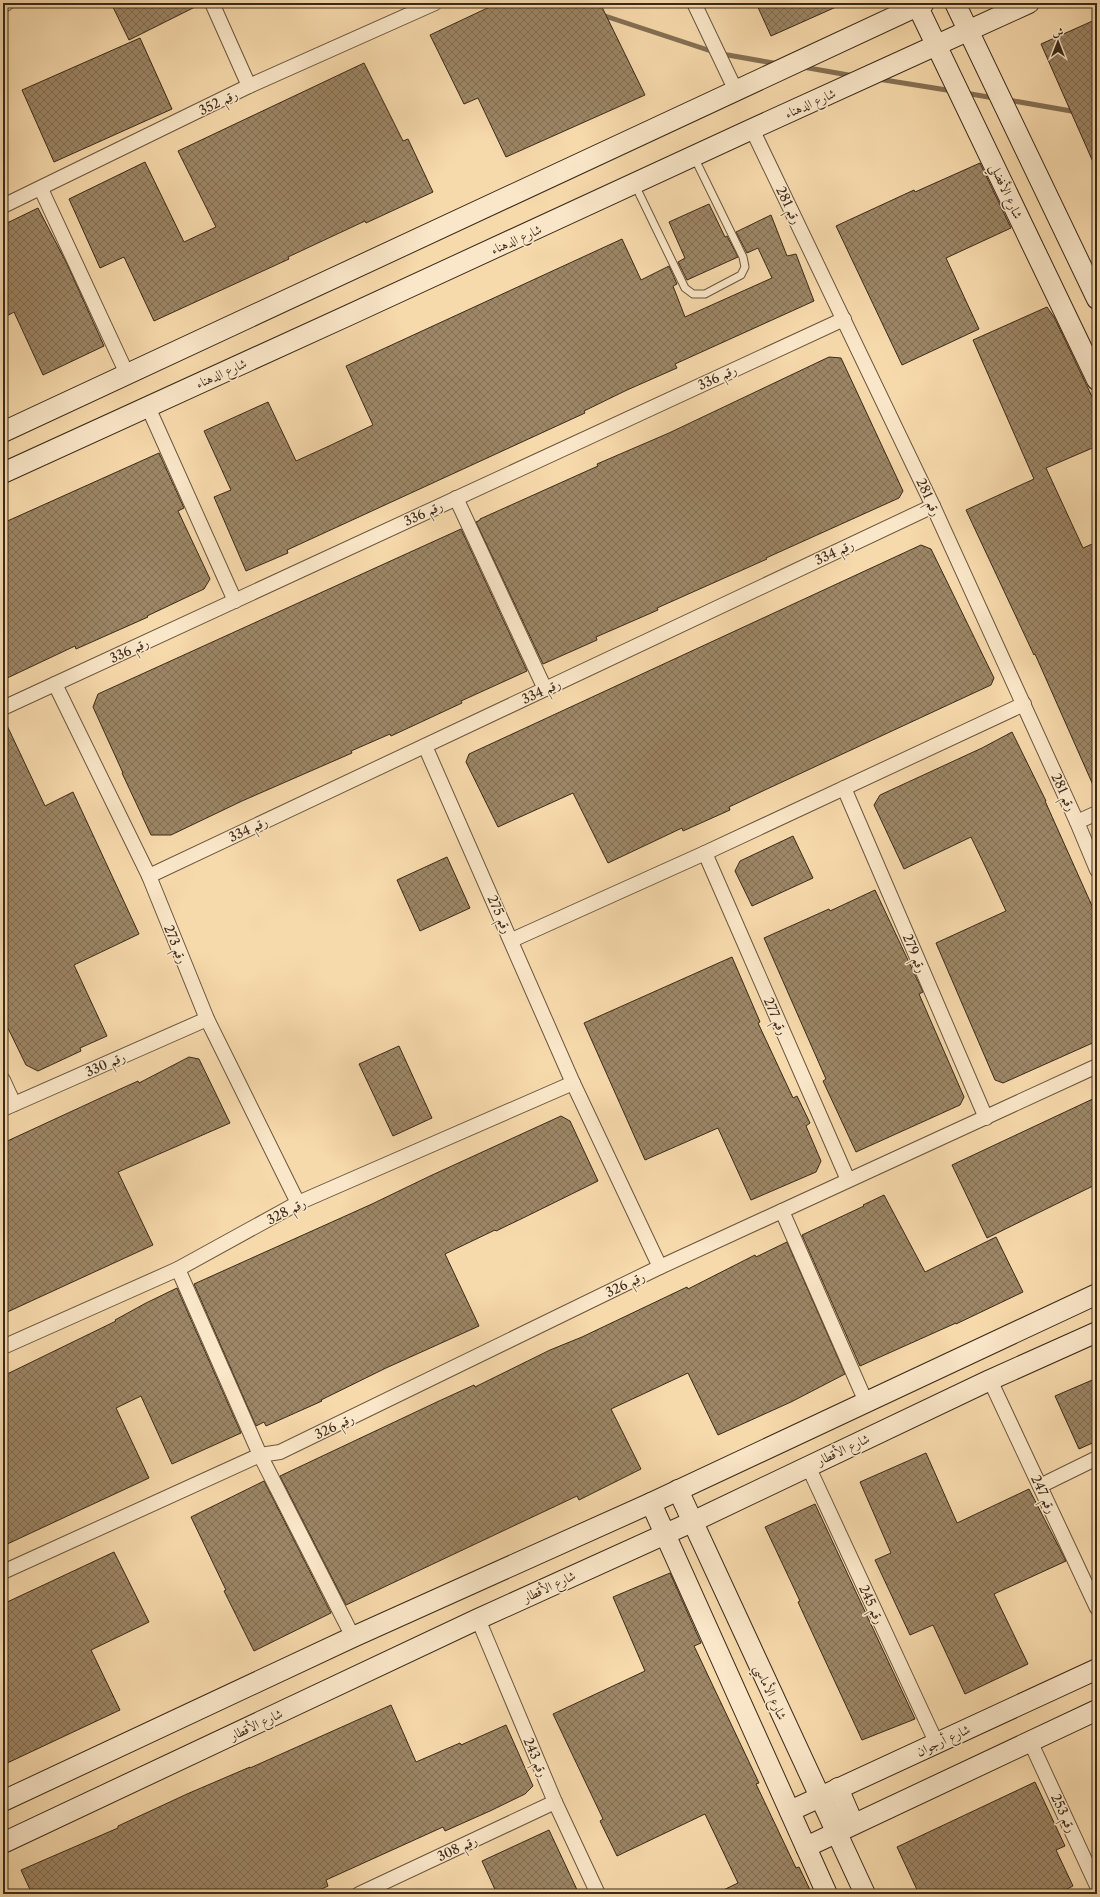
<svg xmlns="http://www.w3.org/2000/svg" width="1100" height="1897" font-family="'Libre Caslon Text',Amiri,serif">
<defs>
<pattern id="building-cross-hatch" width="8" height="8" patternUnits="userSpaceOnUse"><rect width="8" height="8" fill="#9d8666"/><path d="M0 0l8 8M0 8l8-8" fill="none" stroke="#816e53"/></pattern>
</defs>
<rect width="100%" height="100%" fill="#f7daac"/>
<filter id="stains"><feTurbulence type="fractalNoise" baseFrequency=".005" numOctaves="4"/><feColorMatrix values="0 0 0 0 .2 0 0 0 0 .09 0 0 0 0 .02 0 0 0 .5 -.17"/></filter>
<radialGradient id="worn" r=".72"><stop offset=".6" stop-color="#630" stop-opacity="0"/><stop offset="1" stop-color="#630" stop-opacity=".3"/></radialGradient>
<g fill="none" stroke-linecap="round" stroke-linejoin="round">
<g stroke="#857054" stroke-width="5">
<path d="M602 15 714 52"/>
<path d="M722 54 779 64"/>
<path d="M803 67 854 76"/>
<path d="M878 79 953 91"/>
<path d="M965 93 994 98"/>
<path d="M1008 100 1077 112"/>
</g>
</g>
<g fill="url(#building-cross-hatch)" stroke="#3b2a1a">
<path d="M111 3H203L129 40Z"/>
<path d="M498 3H600L645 95 506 157 478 98 464 104 430 35Z"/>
<path d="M756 3H845L771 36Z"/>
<path d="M1097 19V171L1041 44Z"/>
<path d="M140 38 172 109 54 162 22 90Z"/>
<path d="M364 63 403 141 408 139 433 192 366 223 365 221 288 257 289 259 154 321 124 257 100 268 69 199 145 162 184 242 216 227 178 151Z"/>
<path d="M980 163 1011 228 946 258 979 329 902 365 836 226 914 190 915 192Z"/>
<path d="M709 204 725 237 727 236 738 257 687 280 678 262 685 258 669 222Z"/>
<path d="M38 208 67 264 104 346 43 375 14 312 3 318V225Z"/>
<path d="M771 215 787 256 796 254 814 301 675 364 677 368 627 390 584 411 585 413 287 550 288 553 246 571 214 497 231 490 204 431 268 402 296 461 329 446 373 425 346 366 622 239 641 280 669 266 677 284 673 286 685 317 772 278 758 248 747 253 736 232Z"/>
<path d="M1047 307 1054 317 1097 407V446L1046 468 1083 548 1097 542V794L1035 654 1034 655 966 510 1034 479 973 340Z"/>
<path d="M829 357 841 358 903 491 899 498 766 558 767 559 657 608 658 610 596 637 597 640 543 664 476 522 480 520V519L598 466 597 464 669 433Z"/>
<path d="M159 453 184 508 178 511 210 579 204 589 147 616 148 617 76 649 75 646 3 680V523Z"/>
<path d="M461 529 527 671 461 701 462 703 391 736 390 734 351 751 352 753 242 801 171 835H151L122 773H123L93 707 98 694Z"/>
<path d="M921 545 931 549 994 678 991 685 767 789 729 807 730 810 683 831 682 828 608 863 573 793 498 827 466 762 469 754Z"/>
<path d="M3 717 45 806 73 792 139 934 74 965 107 1036 80 1048 81 1051 38 1071 26 1065 3 1018Z"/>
<path d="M1012 732 1046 801H1045L1097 917V1041L1003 1083 995 1080 936 943 1006 911 985 866 971 837 904 869 874 805 880 795 982 748Z"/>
<path d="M793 836 813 878 752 906 735 871 740 861Z"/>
<path d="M447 857 470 908 420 931 397 880Z"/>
<path d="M875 890 923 992 919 994 964 1097 960 1105 856 1152 823 1081 826 1079 764 938 829 909 830 911Z"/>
<path d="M732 957 760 1022 758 1023 793 1098 797 1096 810 1123 806 1126 821 1161 816 1172 751 1200 718 1128 645 1160 584 1023Z"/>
<path d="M399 1046 432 1118 393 1136 359 1064Z"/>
<path d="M189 1057 199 1059 230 1123 118 1172 153 1245 3 1314V1143L107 1095 138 1081 139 1083Z"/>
<path d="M1097 1097V1184L987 1238 952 1165Z"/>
<path d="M561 1116 570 1121 598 1181 523 1218 496 1231 495 1230 445 1254 479 1326 386 1368 321 1400 322 1401 266 1426 264 1422 256 1426 194 1284 372 1204 430 1176Z"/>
<path d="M884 1195 925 1272 996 1237 1023 1292 956 1324V1323L860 1366 802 1235 864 1206 863 1205Z"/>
<path d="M787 1242 845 1374 791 1402 718 1435 688 1373 611 1409 641 1469 579 1500 577 1496 346 1605 280 1476 439 1401 474 1385 475 1387 550 1350 582 1337 687 1287 688 1289 755 1255 756 1257Z"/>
<path d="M177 1288 241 1433 172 1464 141 1396 116 1408 149 1478 3 1546V1376L116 1321 115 1320 146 1303Z"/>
<path d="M1097 1378V1441L1079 1449 1055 1396Z"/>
<path d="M926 1453 957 1523 1029 1489 1066 1561 994 1594 1028 1664 965 1694 933 1625 910 1635 875 1560 891 1553 860 1482Z"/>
<path d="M264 1481 331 1613 254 1651 224 1591 226 1590 191 1517Z"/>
<path d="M815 1504 915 1719 862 1740 798 1602 800 1601 765 1527Z"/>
<path d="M114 1552 149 1622 91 1650 120 1710 3 1765V1604Z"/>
<path d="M670 1573 701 1643 694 1646 759 1783 756 1784 796 1868 799 1867 812 1894H715L738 1883 705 1814 617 1856 600 1821 603 1819 553 1714 645 1671 613 1597Z"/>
<path d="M391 1705 416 1762 460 1743 461 1745 506 1725 533 1786 525 1794 490 1811 445 1831 443 1827 326 1880 328 1886 311 1894H32L21 1870 118 1828V1826L187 1794 250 1767V1768Z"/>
<path d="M1035 1782 1065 1846 1056 1850 1073 1886 1057 1894H919L897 1847Z"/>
<path d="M549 1830 579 1894H497L482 1861Z"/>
</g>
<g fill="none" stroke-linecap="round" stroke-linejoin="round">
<g stroke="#6a563e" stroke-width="9">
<path id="lane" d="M635 185 685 288 693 294H705L741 275 745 267 743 257 694 157"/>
</g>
<g stroke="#6a563e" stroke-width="16">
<g id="street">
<path d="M212 3 249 86"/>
<path d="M694 3 736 91"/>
<path d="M3 5 7 3"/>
<path d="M752 129 933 506 1077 822 1097 870"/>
<path d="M41 189 127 374"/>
<path d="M3 206 249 86 435 3"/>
<path d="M148 407 235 601"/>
<path d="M456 498 545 689"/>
<path d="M55 684 149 876 207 1019 298 1203"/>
<path d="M3 708 844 319"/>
<path d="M425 746 573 1083 660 1267"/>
<path d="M844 788 986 1118"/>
<path d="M1077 822 1097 813"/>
<path d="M705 853 848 1180"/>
<path d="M149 876 933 506"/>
<path d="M512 940 705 853 1024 704"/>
<path d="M3 1080 14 1104"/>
<path d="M3 1109 207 1019"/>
<path d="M782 1211 866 1402"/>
<path d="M178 1269 260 1455 353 1637"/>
<path d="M3 1347 178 1269 298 1203 573 1083"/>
<path d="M990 1380 1097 1608"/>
<path d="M808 1466 936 1742"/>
<path d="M1040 1486 1097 1458"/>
<path d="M3 1572 260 1455 280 1452 660 1267 1097 1066"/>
<path d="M478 1619 555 1802 598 1894"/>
<path d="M1030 1741 1097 1886"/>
<path d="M359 1894 555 1802"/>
</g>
</g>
<g stroke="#3b2a1a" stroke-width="22">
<g id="secondary">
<path d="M916 3 1097 380"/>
<path d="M955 3 1097 299"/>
<path d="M3 432 924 3"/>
<path d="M3 473C252 359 502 246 750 130 843 87 936 46 1029 3"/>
<path d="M678 1490 865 1894"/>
<path d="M651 1503 827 1894"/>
<path d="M838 1788 853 1823"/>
<path d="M3 1801 353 1637 651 1503 1097 1294"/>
<path d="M790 1811 1097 1669"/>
<path d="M3 1843 478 1619 692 1522 990 1380 1097 1332"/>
<path d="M806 1847 1097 1710"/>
</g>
</g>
<use href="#lane" stroke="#fae7c9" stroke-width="7"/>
<use href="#street" stroke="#fae7c9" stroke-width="14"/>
<use href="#secondary" stroke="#fae7c9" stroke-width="20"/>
</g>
<g text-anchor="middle" stroke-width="3" stroke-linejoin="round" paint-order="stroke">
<g font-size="13" fill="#3b2a1a" stroke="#fae7c9">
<text transform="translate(218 102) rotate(-26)" y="5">رقم 352</text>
<text transform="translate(810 103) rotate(-24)" y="5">شارع الدهناء</text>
<text transform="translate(1007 191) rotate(65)" y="5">شارع الأفضلي</text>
<text transform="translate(789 205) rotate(64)" y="5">رقم 281</text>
<text transform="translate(516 239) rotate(-24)" y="5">شارع الدهناء</text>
<text transform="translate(221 373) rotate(-24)" y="5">شارع الدهناء</text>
<text transform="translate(717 377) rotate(-25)" y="5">رقم 336</text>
<text transform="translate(929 497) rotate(65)" y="5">رقم 281</text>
<text transform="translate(423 513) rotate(-25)" y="5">رقم 336</text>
<text transform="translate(834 552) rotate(-25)" y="5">رقم 334</text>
<text transform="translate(129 650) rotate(-25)" y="5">رقم 336</text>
<text transform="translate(541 691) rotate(-25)" y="5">رقم 334</text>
<text transform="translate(1064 792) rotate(65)" y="5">رقم 281</text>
<text transform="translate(248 829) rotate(-25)" y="5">رقم 334</text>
<text transform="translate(500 914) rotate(66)" y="5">رقم 275</text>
<text transform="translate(176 944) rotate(68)" y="5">رقم 273</text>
<text transform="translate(915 953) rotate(67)" y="5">رقم 279</text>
<text transform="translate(776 1016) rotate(66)" y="5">رقم 277</text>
<text transform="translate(105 1064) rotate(-24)" y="5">رقم 330</text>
<text transform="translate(286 1211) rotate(-27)" y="5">رقم 328</text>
<text transform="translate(625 1284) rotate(-26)" y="5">رقم 326</text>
<text transform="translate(334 1426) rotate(-26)" y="5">رقم 326</text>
<text transform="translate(843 1449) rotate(-25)" y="5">شارع الأقطار</text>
<text transform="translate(1044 1494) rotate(65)" y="5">رقم 247</text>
<text transform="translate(549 1586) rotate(-25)" y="5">شارع الأقطار</text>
<text transform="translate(872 1604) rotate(65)" y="5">رقم 245</text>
<text transform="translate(771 1692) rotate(65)" y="5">شارع الأماسي</text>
<text transform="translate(256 1724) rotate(-25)" y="5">شارع الأقطار</text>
<text transform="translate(943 1740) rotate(-25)" y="5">شارع أرجوان</text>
<text transform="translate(536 1757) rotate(67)" y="5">رقم 243</text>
<text transform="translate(1064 1813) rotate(65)" y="5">رقم 253</text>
<text transform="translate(457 1848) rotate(-25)" y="5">رقم 308</text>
</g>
</g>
<rect width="1100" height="1897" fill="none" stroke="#f7daac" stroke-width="16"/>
<rect x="4" y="4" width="1092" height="1889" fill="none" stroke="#3b2a1a" stroke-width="2"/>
<rect x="8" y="8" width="1084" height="1881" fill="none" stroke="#3b2a1a"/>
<g transform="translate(1058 42)" stroke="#fae7c9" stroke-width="3" paint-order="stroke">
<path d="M0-3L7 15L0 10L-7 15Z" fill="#3b2a1a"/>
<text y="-6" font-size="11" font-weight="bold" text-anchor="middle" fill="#3b2a1a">ش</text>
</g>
<rect width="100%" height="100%" filter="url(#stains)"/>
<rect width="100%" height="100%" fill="url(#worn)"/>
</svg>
